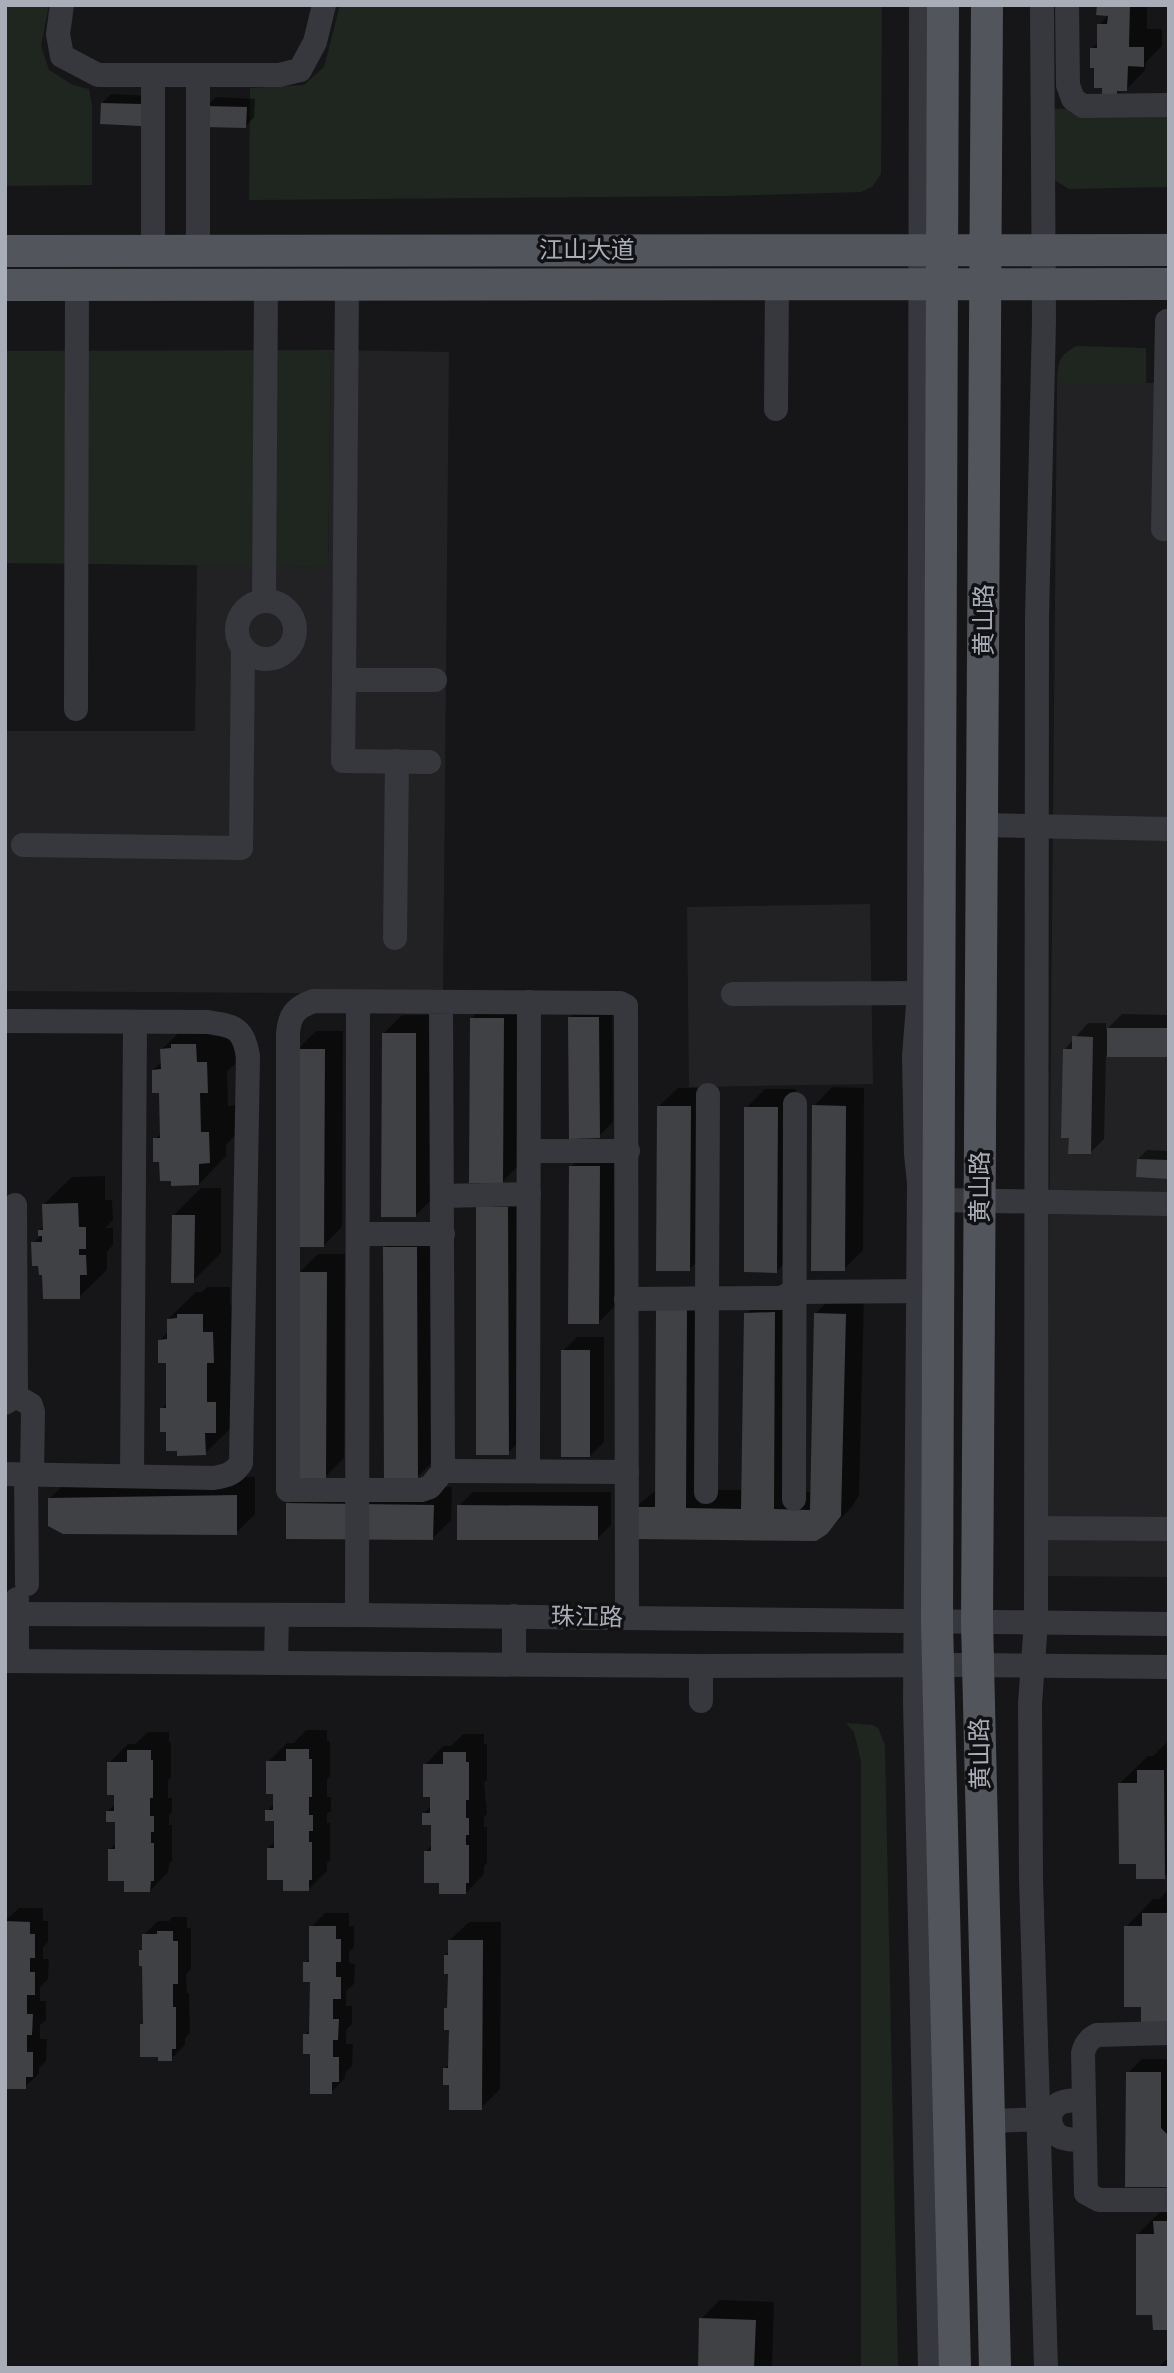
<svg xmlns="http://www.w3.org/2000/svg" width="1174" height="2373" font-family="Jost,'Noto Sans SC',sans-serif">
<rect width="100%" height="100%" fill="#161618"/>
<g fill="#222225">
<path d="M331 350 449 352 443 994 5 991V731H195L197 564 328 567Z"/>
<path d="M1057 383H1169V1577L1046 1576Z"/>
<path d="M870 904 873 1084 689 1087 687 907Z"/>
</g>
<g fill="#1e261f">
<path d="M5 5H49L41 46 49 70 73 85 89 89 92 105V185L5 186Z"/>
<path d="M340 5H882L881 174 872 187 861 192 726 196 249 200 250 88 304 85 324 67Z"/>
<path d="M1169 108V187L1069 189 1056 181 1048 170 1041 109Z"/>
<path d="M1076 346 1146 348V383H1057C1058 363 1058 356 1076 346Z"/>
<path d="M331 350 328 567 5 563V351Z"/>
<path d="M846 1723 872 1725 878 1728 885 1745 898 2368H861V1761L854 1732Z"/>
</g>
<g fill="#0007">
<path d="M1098 5H1147V29H1162V46L1146 62 1145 70 1127 89H1121L1116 94 1104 86 1092 48 1099 42V25L1110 14Z"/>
<path d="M111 94 150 96V115L102 103Z"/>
<path d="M216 97 255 99 254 117 245 127 207 106Z"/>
<path d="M490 1000H522L521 1163 502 1182 471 1019Z"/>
<path d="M583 1004H612L613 1122 599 1136 569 1018Z"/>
<path d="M1122 1014 1169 1015V1055H1106L1104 1139 1090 1153 1064 1050 1088 1023H1106V1030Z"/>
<path d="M402 1015H434V1197L415 1216 384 1033Z"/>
<path d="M190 1022 234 1035 235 1064 227 1071 228 1106 236 1105V1134L226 1145V1156L199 1184 161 1160 155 1139 162 1132 161 1091 153 1070 162 1062V1049Z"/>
<path d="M316 1031H343L342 1227 323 1246 297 1050Z"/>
<path d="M832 1087 864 1088 863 1250 844 1269 814 1106Z"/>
<path d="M678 1088H709L708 1251 689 1269 659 1106Z"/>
<path d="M765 1089H796L795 1252 777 1271 746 1108Z"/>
<path d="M589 1148H618L617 1304 598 1323 571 1167Z"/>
<path d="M1147 1150 1169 1151V1177L1138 1159Z"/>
<path d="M105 1176V1200H112L113 1220 105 1228H113V1245L107 1252V1270L79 1297 44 1274 33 1243 42 1235 39 1231 44 1226V1204L72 1177Z"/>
<path d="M201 1188H221V1253L193 1281 173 1216Z"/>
<path d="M526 1188 527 1434 508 1453 478 1207Z"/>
<path d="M403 1229H435L436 1459 417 1477 384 1248Z"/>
<path d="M318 1254H345L344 1458 325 1477 299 1273Z"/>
<path d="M207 1287H230V1305H240L233 1426 205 1453 168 1430 161 1409 168 1402 167 1361 160 1340 169 1331 168 1319 196 1292H202Z"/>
<path d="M705 1290 704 1490H743L746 1314 765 1295 793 1294 792 1491 812 1492 815 1314 834 1295 864 1296 859 1495 852 1507 832 1527 636 1507 657 1489V1308Z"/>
<path d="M577 1337H604V1442L590 1456 563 1351Z"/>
<path d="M255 1477V1514L236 1533 50 1498 69 1480Z"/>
<path d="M307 1485 452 1487 451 1520 433 1538 288 1504Z"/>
<path d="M473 1492H611V1525L597 1539 459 1506Z"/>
<path d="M306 1730H327V1741H330V1776L327 1779V1797H331V1811L327 1814V1823H330V1860L327 1863V1871L309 1889 284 1879 268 1848 276 1841V1820L267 1811 275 1803 268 1762 287 1743H294Z"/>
<path d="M148 1732H169V1742H171V1777L168 1780V1798H172V1812L169 1815V1825H172V1861L169 1864 168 1872 150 1891 126 1880 110 1849 117 1842V1821L107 1812 116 1803 109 1763 128 1744H135Z"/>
<path d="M463 1734H484V1744H487V1780L484 1782 487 1814 484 1817V1827H487V1863L484 1866V1874L466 1893 441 1882 425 1852 433 1844V1823L423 1814 432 1805 425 1765 443 1746H451Z"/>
<path d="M1166 1743H1169V1872L1164 1877 1137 1862 1120 1783 1148 1756H1153Z"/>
<path d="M1169 1889V2020L1143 2005 1126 1927 1153 1899H1159Z"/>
<path d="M19 1908H43V1921H48V1942L43 1947V1959H49L48 1979 40 1987V2001H46V2020L40 2025V2039H47L46 2061 39 2068V2073L25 2087 5 1921Z"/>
<path d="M325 1913H349V1926H354V1947L349 1952V1963L355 1964 354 1984 346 1991V2006H352V2024L346 2030V2044H353L352 2066 345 2073V2078L331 2092 305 2035 311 2028 312 1980 305 1963 311 1957V1927Z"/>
<path d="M172 1917H187V1928H191V1969L186 1974 187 1993H189L190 2033 185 2038V2045L171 2059 142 2024 144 2022V1964L141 1950 144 1947V1935L158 1921H169Z"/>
<path d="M469 1922H501L500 2089 481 2108 451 2083 445 2068 450 2063V2028L446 2009 449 2005 450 1972 445 1955 450 1951V1940Z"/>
<path d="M1142 2059H1169L1168 2186 1128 2073Z"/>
<path d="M1165 2207H1169V2220L1162 2223 1169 2328 1137 2235Z"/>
<path d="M720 2300 774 2302 772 2368H699L701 2319Z"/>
<path d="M1169 2357V2368H1158Z"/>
</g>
<g fill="#404145">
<path d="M1097 5H1130L1129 47H1144V67L1128 66 1127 91H1117V95H1102V88H1094V68H1090V48H1097V24H1107L1108 16 1096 15Z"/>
<path d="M101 103 142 104 141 126 100 124Z"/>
<path d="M205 106 247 107 246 128 204 127Z"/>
<path d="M568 1017H599L600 1138 569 1139Z"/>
<path d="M470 1018H504L503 1183H469Z"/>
<rect x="1107" y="1028" width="62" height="29"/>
<path d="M382 1033H416V1217H381Z"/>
<path d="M1072 1036 1093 1037 1091 1154H1068L1069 1138H1061L1063 1049H1072Z"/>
<path d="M171 1044H196L197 1062H207L208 1093H200L201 1132H209L210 1163 199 1164V1185L171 1186V1181H160L159 1162H153V1138H160L159 1093H152V1070L161 1069 160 1049 171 1048Z"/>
<path d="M296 1049H325L324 1247H295Z"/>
<path d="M812 1105 846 1106 845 1271H811Z"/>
<path d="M657 1106H691L690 1271H656Z"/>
<path d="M744 1107H778L777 1273 744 1272Z"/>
<path d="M1137 1159 1169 1160V1179L1136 1177Z"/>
<path d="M569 1166H600L599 1324H568Z"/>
<path d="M78 1203 79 1227H86V1249H79V1255H86L87 1275H80V1299H43L42 1275H39L38 1266H32L31 1242H42V1236H38V1230H43L42 1204Z"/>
<path d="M476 1207H508L509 1455H476Z"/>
<path d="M172 1215H195L194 1283H171Z"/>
<path d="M383 1247H417L418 1479H384Z"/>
<path d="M298 1272H327L326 1479H296Z"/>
<path d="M656 1307 687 1308 686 1508 741 1509 744 1313 775 1312 774 1509 810 1510 814 1313 846 1314 841 1516 827 1534 816 1541 635 1539 634 1507H655Z"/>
<path d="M177 1314H203V1332H213L214 1363H207V1402H216V1433H205L206 1455 177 1456V1451H166V1432H160V1408H166V1363H158V1340L167 1339V1319L177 1318Z"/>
<rect x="561" y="1350" width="29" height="107"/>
<path d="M237 1495V1535L63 1534 48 1526V1498Z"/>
<path d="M286 1503 434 1505 433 1540 286 1539Z"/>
<path d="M457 1505 598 1506V1540H457Z"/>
<path d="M286 1749H309V1759H312V1797H309V1815H313V1831H309V1842H312V1880H309V1891H283V1880H267V1848H274V1821H265V1810H273V1794H266V1761H286Z"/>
<path d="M127 1750H151V1760H153V1798H150V1816H154V1832H151V1843H154V1881H151L150 1892H124V1881H108V1849H115V1822H106V1811H114V1795H107V1762H127Z"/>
<path d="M443 1752H466V1762H469V1800H466V1818H469V1835H466V1845H469V1883H466V1894H439V1883H424V1851H431V1825H422V1813H430V1797H423V1764H443Z"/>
<path d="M1137 1770H1164L1165 1879H1136V1864H1119L1118 1783H1137Z"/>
<path d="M1142 1913H1169V2022H1141V2007H1124V1926H1142Z"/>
<path d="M5 1921 30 1922V1934H35V1958H30V1972H35V1995H27V2014H33L32 2035H27V2052H33V2077H26V2089H5Z"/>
<path d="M309 1926H336V1939H341V1962H336V1977H341V1999H333V2019H339L338 2040H333V2057H339V2082H332V2094H310V2054H303V2034H309L310 1982H303V1962H309Z"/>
<path d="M157 1931H173V1941H178V1984H173V2007H176V2049H172V2061H158V2057H140V2024H143L142 1966H139V1950H142V1934H157Z"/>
<path d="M448 1940H483L482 2110H449V2085H443V2068H448L449 2030H444V2008H447L448 1974H444V1955H448Z"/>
<path d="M1126 2072H1161V2128L1169 2136 1168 2187H1125Z"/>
<path d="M1153 2221H1169V2330H1153L1152 2315H1136V2234H1154Z"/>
<path d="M699 2318 756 2320 754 2368H698Z"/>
</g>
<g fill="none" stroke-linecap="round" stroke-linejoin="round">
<g stroke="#37383d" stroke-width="24">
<path d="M62 5 58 34 62 56 98 75H279L300 70 315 42 324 5"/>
<path d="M921 5 919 993 914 1056 916 1154 919 1183 915 1702 930 2368"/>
<path d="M1042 5 1044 321 1037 619 1036 1622 1030 1703 1031 1879 1046 2368"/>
<path d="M1067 5 1068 85 1073 99 1083 106 1169 105"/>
<path d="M153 75V251"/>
<path d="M198 75V251"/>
<path d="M347 285 344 680H435"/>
<path d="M776 409 777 284"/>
<path d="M1163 529 1167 321"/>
<path d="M264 601 266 285"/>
<circle cx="266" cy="630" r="29"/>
<path d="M344 680 343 761 429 762"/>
<path d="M76 709 77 285"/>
<path d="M982 825 1169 829"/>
<path d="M23 845 241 848 243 648"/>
<path d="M395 938 397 761"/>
<path d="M733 994 935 993"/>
<path d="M441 1002 443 1471 430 1487 421 1490H288V1034C289 1015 296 1007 314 1001 416 1002 518 1002 620 1003L626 1006 627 1617"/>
<path d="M5 1021 208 1022C235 1026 243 1028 248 1056L241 1463C234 1474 226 1476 214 1478L5 1474"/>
<path d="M529 1151H628"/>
<path d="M442 1196 529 1194"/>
<path d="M939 1200 1169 1204"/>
<path d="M358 1234H443"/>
<path d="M626 1299 781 1298 794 1292 931 1291"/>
<path d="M16 1396 31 1405 33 1412 32 1474"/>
<path d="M5 1403 16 1396 15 1205"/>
<path d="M443 1471 627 1472"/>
<path d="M528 1471 529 1002"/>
<path d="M26 1474 27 1584"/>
<path d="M132 1476 135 1022"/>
<path d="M706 1492 708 1095"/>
<path d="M794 1499 795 1104"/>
<path d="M1036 1528 1169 1529"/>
<path d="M5 1614 357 1615 1169 1624"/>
<path d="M357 1615 358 1002"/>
<path d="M5 1661 701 1666 978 1665 1169 1667"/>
<path d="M17 1661V1599"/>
<path d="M276 1662 277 1615"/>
<path d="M514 1664V1616"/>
<path d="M701 1666V1701"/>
<path d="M1169 2033 1097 2035C1089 2039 1085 2044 1083 2053L1086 2193 1099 2200H1169"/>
<path d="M1050 2119C1052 2100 1068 2100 1084 2100"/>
<path d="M989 2121 1050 2119C1052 2140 1067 2140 1084 2140"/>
</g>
<g stroke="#53555c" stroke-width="32">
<path d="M943 5 937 1622 955 2368"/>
<path d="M987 5 977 1621 995 2368"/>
<path d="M5 251 1169 250"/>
<path d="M5 285 1169 284"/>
</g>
</g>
<g text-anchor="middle" stroke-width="7" stroke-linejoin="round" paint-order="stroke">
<g font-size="24" fill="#a8adb8" stroke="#111113">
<text x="587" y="258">江山大道</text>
<text transform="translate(984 620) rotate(-90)" y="8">黄山路</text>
<text transform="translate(980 1187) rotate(-90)" y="8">黄山路</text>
<text transform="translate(587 1617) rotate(1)" y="8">珠江路</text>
<text transform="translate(980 1754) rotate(-91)" y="8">黄山路</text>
</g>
</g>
<rect width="1174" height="2373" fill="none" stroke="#a8adb8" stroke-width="14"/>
</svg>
